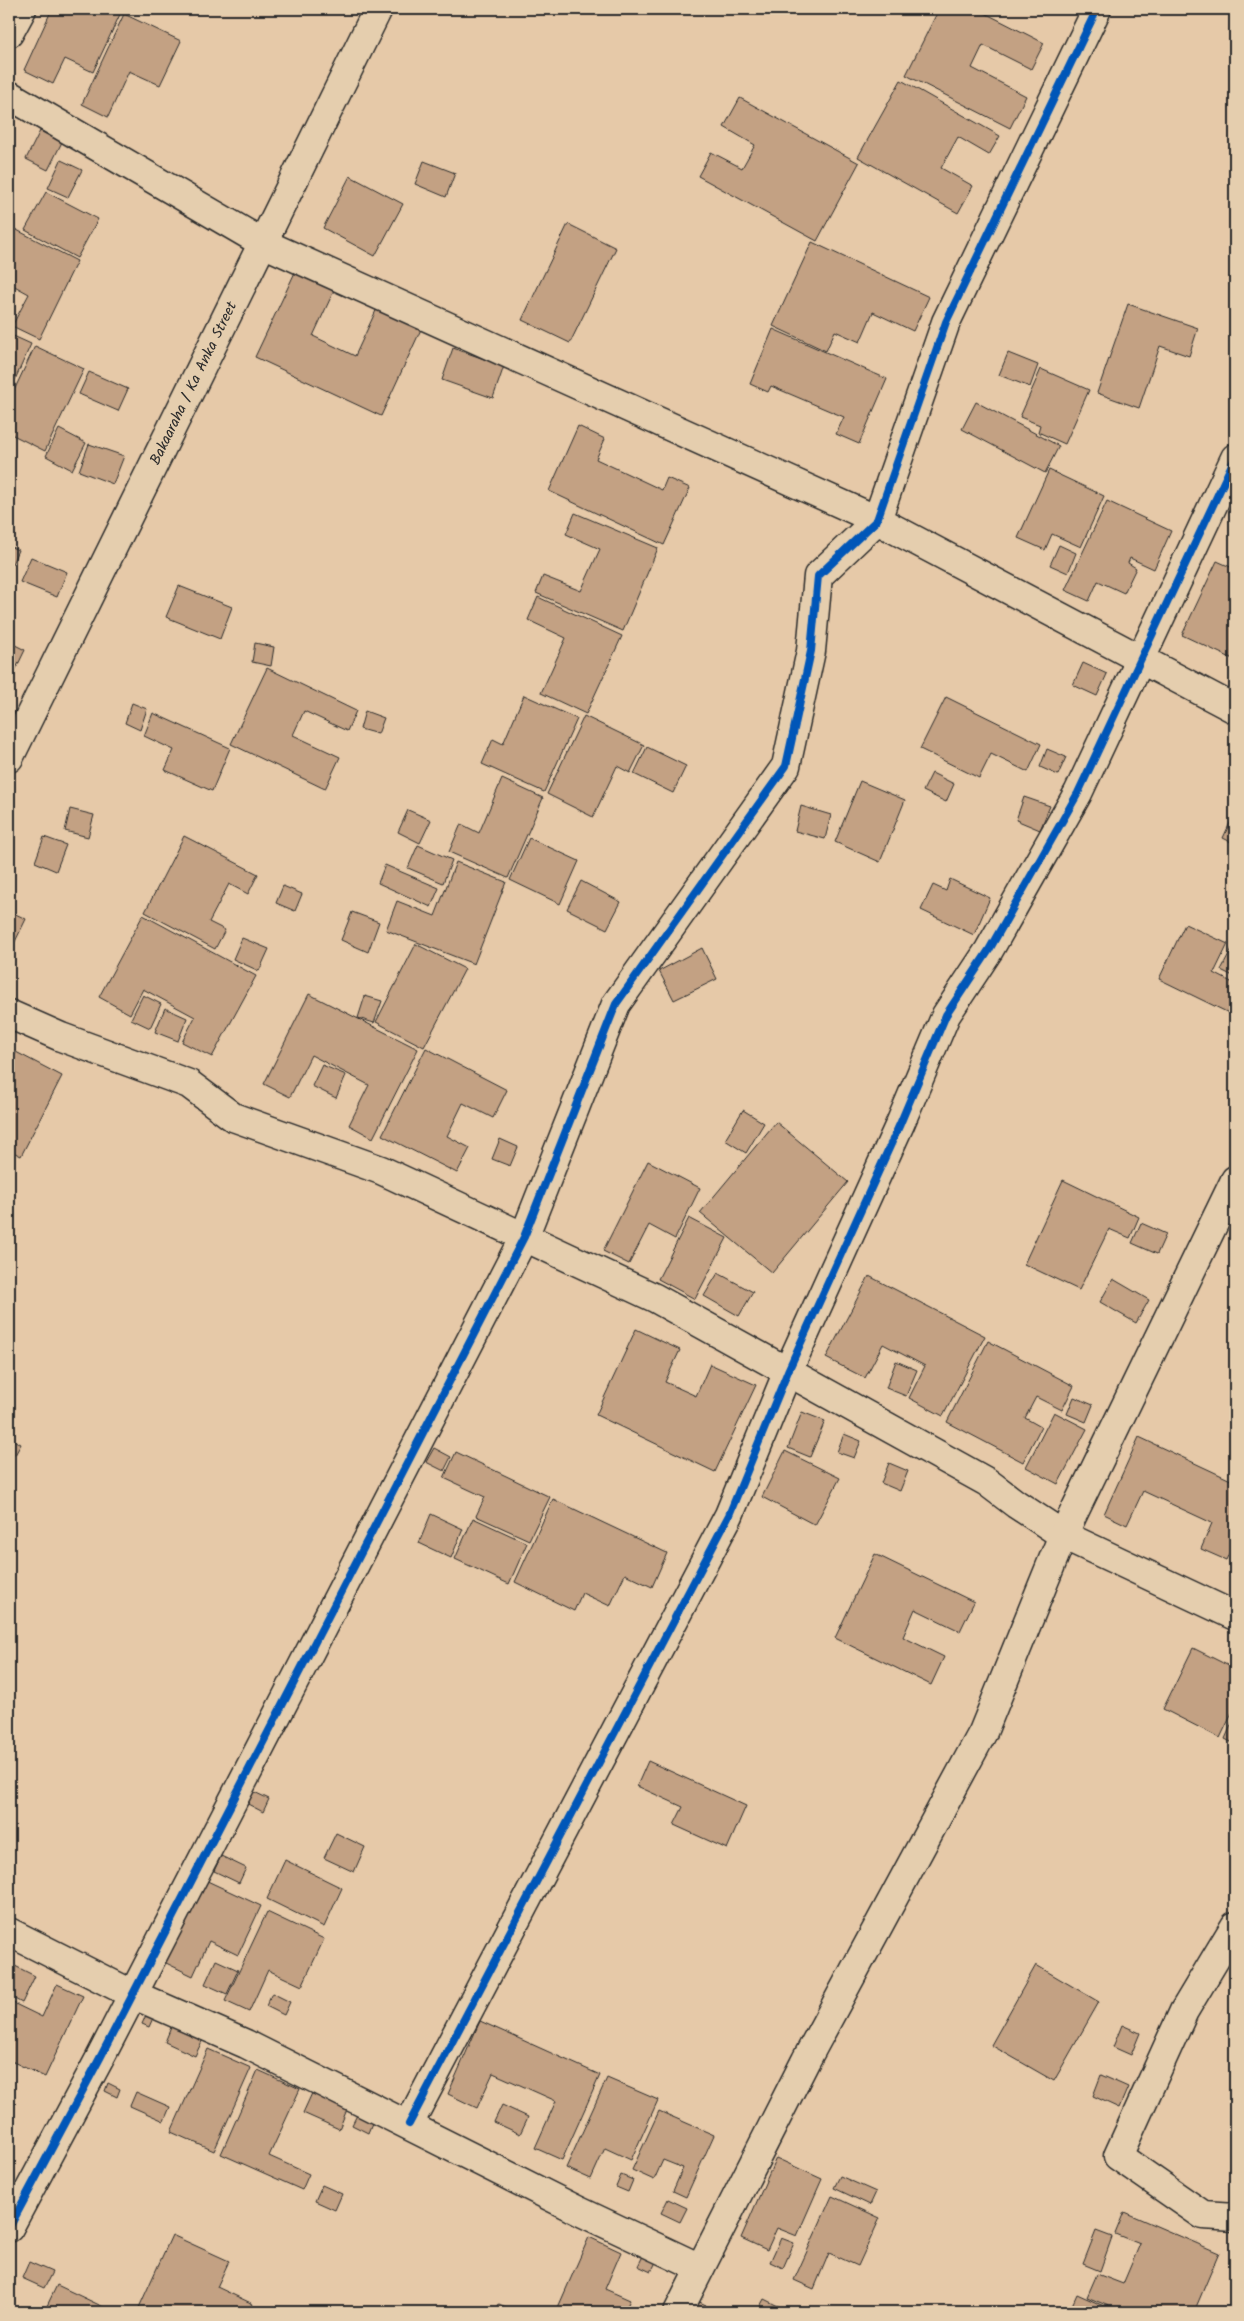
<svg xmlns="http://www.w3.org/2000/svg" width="1244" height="2321" font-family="Kalam,sans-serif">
<rect width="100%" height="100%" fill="#e6c9a8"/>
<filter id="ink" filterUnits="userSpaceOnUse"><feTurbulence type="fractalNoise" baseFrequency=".02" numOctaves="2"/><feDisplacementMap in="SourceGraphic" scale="10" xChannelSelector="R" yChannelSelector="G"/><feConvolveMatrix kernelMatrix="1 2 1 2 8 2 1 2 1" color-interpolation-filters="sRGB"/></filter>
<g filter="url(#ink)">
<g fill="#c3a183" stroke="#2b2b2b">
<path d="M52 9 122 10 93 72 65 59 53 84 24 70Z"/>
<path d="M939 9H977L1044 43 1031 69 983 45 972 68 1026 96 1010 128 906 75Z"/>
<path d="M124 14 181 41 160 85 129 71 108 117 82 104Z"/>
<path d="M901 80 1000 136 989 155 958 137 941 168 973 186 958 213 858 157Z"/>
<path d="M740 98 859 163 817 241 698 176 711 152 742 168 755 145 724 127Z"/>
<path d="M40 131 62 142 48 170 26 159Z"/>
<path d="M61 160 82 170 68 197 48 188Z"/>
<path d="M424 161 455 173 446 197 415 184Z"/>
<path d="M350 176 403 204 375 256 323 228Z"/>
<path d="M46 192 98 219 77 258 25 230Z"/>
<path d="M568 224 616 248 570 343 522 320Z"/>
<path d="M9 226 77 261 39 339 12 326 29 294 9 283Z"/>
<path d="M812 242 929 297 913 331 873 312 860 342 835 331 826 351 773 326Z"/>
<path d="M298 266 337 284 313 336 355 356 379 304 423 325 381 416 255 357Z"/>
<path d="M1128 304 1198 328 1189 356 1160 346 1139 408 1097 393Z"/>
<path d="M773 329 887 379 859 444 836 434 844 417 771 386 768 392 750 384Z"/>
<path d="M9 334 31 344 9 393Z"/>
<path d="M35 346 84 369 45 451 9 433V401Z"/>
<path d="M453 348 504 366 493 398 442 380Z"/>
<path d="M1008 353 1038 365 1030 387 999 375Z"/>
<path d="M1041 369 1089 390 1065 444 1038 432 1040 425 1020 417Z"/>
<path d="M89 372 128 389 118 411 79 394Z"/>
<path d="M976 402 1059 446 1045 473 962 429Z"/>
<path d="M578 426 605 439 596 459 662 490 667 478 690 488 664 545 549 491Z"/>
<path d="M59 429 86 443 72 470 46 456Z"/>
<path d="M89 444 124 456 113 484 79 471Z"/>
<path d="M1049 470 1104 496 1081 547 1052 534 1045 550 1018 538Z"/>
<path d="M1107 501 1171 531 1154 569 1130 558 1128 563 1136 568 1124 593 1098 581 1089 601 1065 590Z"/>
<path d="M575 513 658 548 623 631 536 593 543 576 581 591 600 549 566 534Z"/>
<path d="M1059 545 1076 553 1068 573 1050 565Z"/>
<path d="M9 546 18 550 9 571Z"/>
<path d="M31 557 67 572 57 597 20 582Z"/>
<path d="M1217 561 1235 569V660L1182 635Z"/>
<path d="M179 586 232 607 220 639 166 617Z"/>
<path d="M538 597 622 636 586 714 541 693 566 638 528 620Z"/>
<path d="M9 642 25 650 10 681 9 680Z"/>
<path d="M255 643 274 647 271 666 252 662Z"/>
<path d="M1083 663 1107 674 1097 696 1073 685Z"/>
<path d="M267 668 356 711 347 731 304 711 293 735 340 757 325 789 231 744Z"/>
<path d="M524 695 577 719 544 792 482 764 493 739 503 744Z"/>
<path d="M946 697 1041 744 1028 772 991 754 979 778 920 749Z"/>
<path d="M132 703 147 709 140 730 125 723Z"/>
<path d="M365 711 384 718 378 734 360 729Z"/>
<path d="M153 713 230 748 212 791 165 770 174 750 144 736Z"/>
<path d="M584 716 644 745 630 773 617 766 593 817 547 794Z"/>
<path d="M647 747 686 766 673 793 634 774Z"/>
<path d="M1047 749 1066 757 1058 775 1040 767Z"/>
<path d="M932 773 954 784 946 802 923 791Z"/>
<path d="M502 779 543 798 508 878 449 852 461 824 479 833Z"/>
<path d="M860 781 905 800 880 862 835 842Z"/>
<path d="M1024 797 1050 806 1040 830 1016 820Z"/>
<path d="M801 806 831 815 825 839 795 831Z"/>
<path d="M70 809 94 815 88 837 65 831Z"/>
<path d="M408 810 431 820 420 843 398 832Z"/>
<path d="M1235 812V844L1223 838Z"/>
<path d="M184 836 258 874 248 894 229 884 209 922 225 930 215 949 145 912Z"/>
<path d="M44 837 66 845 56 871 35 862Z"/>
<path d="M529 838 579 861 560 904 510 880Z"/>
<path d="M418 845 452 860 443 883 408 868Z"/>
<path d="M456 862 506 882 474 964 386 930 397 901 435 916Z"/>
<path d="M385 865 439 888 431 907 378 883Z"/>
<path d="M950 879 990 898 974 935 921 910 933 885 946 891Z"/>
<path d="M581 881 621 902 607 929 567 909Z"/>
<path d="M283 886 302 894 295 911 276 903Z"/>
<path d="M9 911 26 919 9 954Z"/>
<path d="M352 912 379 922 368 952 341 940Z"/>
<path d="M143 915 256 976 212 1057 182 1042 195 1017 143 989 130 1014 99 997Z"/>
<path d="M1185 924 1228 944 1214 973 1235 984V1016L1159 979Z"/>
<path d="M242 938 269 949 259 971 233 959Z"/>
<path d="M416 944 465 969 424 1047 376 1022Z"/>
<path d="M1233 947 1235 948V977L1221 970Z"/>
<path d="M702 948 717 979 674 1000 659 971Z"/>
<path d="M309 994 418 1049 373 1138 349 1125 369 1085 311 1055 290 1097 264 1084Z"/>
<path d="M143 995 161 1004 150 1028 131 1019Z"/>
<path d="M365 996 382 1001 374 1023 358 1018Z"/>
<path d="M165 1008 187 1018 178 1041 155 1032Z"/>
<path d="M426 1048 507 1090 493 1118 463 1103 447 1136 470 1148 457 1173 382 1135Z"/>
<path d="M16 1052 62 1076 21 1156 9 1150V1066Z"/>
<path d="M322 1065 346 1075 336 1098 312 1086Z"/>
<path d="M743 1110 764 1123 746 1153 725 1140Z"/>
<path d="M776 1122 848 1182 772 1273 700 1213Z"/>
<path d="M500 1139 518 1147 510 1166 492 1159Z"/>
<path d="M648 1161 700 1188 675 1239 649 1225 629 1264 603 1251Z"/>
<path d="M1063 1180 1139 1217 1130 1238 1109 1229 1079 1290 1024 1264Z"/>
<path d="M689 1218 727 1238 695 1299 658 1279Z"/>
<path d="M1141 1223 1166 1234 1157 1254 1132 1243Z"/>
<path d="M718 1273 753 1292 739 1316 704 1296Z"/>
<path d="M869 1276 985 1336 943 1416 909 1398 925 1366 883 1344 865 1378 826 1358Z"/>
<path d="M1113 1279 1149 1300 1136 1323 1100 1302Z"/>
<path d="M636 1329 680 1350 665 1382 696 1396 710 1364 756 1385 715 1472 596 1415Z"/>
<path d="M988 1341 1074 1386 1062 1410 1036 1397 1025 1418 1041 1427 1023 1462 947 1422Z"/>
<path d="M896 1361 917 1370 906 1396 886 1388Z"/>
<path d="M1074 1397 1093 1405 1086 1422 1067 1414Z"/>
<path d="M802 1412 825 1421 810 1457 788 1448Z"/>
<path d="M1054 1412 1087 1429 1058 1484 1026 1467Z"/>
<path d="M844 1434 861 1441 854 1458 837 1452Z"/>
<path d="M1139 1437 1235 1482V1541L1226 1560 1201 1549 1212 1523 1143 1491 1127 1525 1104 1514Z"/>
<path d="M9 1438 21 1444 15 1455 9 1452Z"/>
<path d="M434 1448 451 1457 444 1471 426 1462Z"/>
<path d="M785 1451 840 1478 815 1525 762 1497Z"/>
<path d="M456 1452 550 1497 529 1540 476 1516 485 1497 444 1478Z"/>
<path d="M889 1463 908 1471 900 1491 881 1483Z"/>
<path d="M553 1499 667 1553 652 1587 625 1574 610 1606 582 1593 574 1611 515 1582Z"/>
<path d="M431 1514 463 1529 451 1558 419 1543Z"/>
<path d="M473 1518 527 1543 509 1584 455 1559Z"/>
<path d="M875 1554 974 1602 960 1631 915 1609 903 1637 944 1657 931 1685 835 1638Z"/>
<path d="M1193 1648 1235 1669V1707L1220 1738 1163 1709Z"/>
<path d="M1235 1716V1744L1225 1739Z"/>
<path d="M648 1761 746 1806 727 1849 674 1825 683 1807 637 1786Z"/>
<path d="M250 1790 269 1799 263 1812 244 1802Z"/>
<path d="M336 1833 365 1847 354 1872 324 1858Z"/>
<path d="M221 1856 246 1868 239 1883 214 1871Z"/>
<path d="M285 1860 342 1888 324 1927 267 1899Z"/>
<path d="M203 1879 261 1906 238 1955 209 1941 193 1976 164 1962Z"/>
<path d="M267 1912 324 1939 302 1986 268 1970 249 2012 225 2001Z"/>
<path d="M216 1960 238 1970 227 1994 205 1984Z"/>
<path d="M9 1963 35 1976 22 2003 9 1996Z"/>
<path d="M1036 1965 1099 2002 1054 2081 991 2045Z"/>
<path d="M57 1984 83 1996 45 2077 9 2060V2001L42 2017Z"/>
<path d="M272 1993 290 2002 284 2015 266 2006Z"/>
<path d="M146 2015 153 2018 149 2027 142 2024Z"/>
<path d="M480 2021 600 2075 562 2160 535 2148 556 2101 493 2073 477 2108 448 2094Z"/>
<path d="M172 2025 203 2039 195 2056 165 2042Z"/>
<path d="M1122 2025 1140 2033 1131 2055 1113 2047Z"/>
<path d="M208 2049 251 2068 214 2151 171 2132Z"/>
<path d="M258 2070 300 2089 269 2156 309 2174 302 2190 221 2154Z"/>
<path d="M1101 2075 1128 2087 1119 2108 1093 2096Z"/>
<path d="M607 2078 658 2100 631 2160 605 2148 591 2179 566 2168Z"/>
<path d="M108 2083 120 2089 117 2097 105 2091Z"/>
<path d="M313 2091 348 2107 339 2129 303 2113Z"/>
<path d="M136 2092 170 2107 164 2121 130 2106Z"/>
<path d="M502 2105 528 2117 520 2134 494 2122Z"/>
<path d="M359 2111 374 2118 368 2133 352 2125Z"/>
<path d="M659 2111 714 2135 686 2197 673 2191 683 2168 663 2160 654 2180 632 2170Z"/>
<path d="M776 2158 822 2179 797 2236 777 2228 767 2250 741 2238Z"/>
<path d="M621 2175 633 2180 628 2192 616 2187Z"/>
<path d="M840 2176 876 2192 870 2205 834 2188Z"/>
<path d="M322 2185 342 2194 335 2210 315 2201Z"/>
<path d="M832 2196 880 2218 858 2266 829 2253 814 2289 794 2280Z"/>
<path d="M668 2199 687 2208 680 2222 661 2213Z"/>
<path d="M1124 2212 1219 2253 1194 2312H1123L1087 2297 1097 2274 1123 2284 1140 2244 1115 2234Z"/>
<path d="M1096 2231 1112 2237 1100 2271 1083 2264Z"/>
<path d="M172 2235 229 2261 217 2287 253 2304 249 2312H137Z"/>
<path d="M589 2237 621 2252 605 2289 630 2300 624 2312H556Z"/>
<path d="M781 2238 794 2243 783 2268 770 2262Z"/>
<path d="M644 2254 657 2260 651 2272 638 2266Z"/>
<path d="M29 2262 52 2272 44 2288 22 2278Z"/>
<path d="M57 2285 114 2312H55L46 2308Z"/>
<path d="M1077 2294 1117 2312H1069Z"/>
<path d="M764 2299 790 2312H757Z"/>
<path d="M695 2300 706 2305 703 2312 691 2310Z"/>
<path d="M499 2304 517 2312H495Z"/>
</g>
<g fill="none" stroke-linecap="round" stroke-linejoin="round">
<g stroke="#2b2b2b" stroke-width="31">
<g id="street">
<path d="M9 33 22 9"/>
<path d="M9 95 263 243 877 520 1235 709"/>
<path d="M9 1014 61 1037 189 1084 233 1117 381 1170 655 1298 987 1482 1016 1504 1063 1535 1235 1616"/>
<path d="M1235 1926 1184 2011 1118 2156 1203 2215 1235 2217"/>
<path d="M9 1932 132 1994 246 2044 579 2211 700 2268"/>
<path d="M409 2124 729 1515 788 1371 900 1124 946 1015 989 950 1078 793 1235 458"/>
<path d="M9 2228 100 2058 524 1237 616 1004 786 766 811 651 818 576 877 520 946 322 1097 9"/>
<path d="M678 2312 806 2060 983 1732 1063 1535 1235 1180"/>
</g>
</g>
<g stroke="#2b2b2b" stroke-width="31">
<path id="secondary" d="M9 758 378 9"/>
</g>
<use href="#street" stroke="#e5ceae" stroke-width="28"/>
<use href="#secondary" stroke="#e5ceae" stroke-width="28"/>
<g stroke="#e5ceae" stroke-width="11">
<g id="cycleway">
<path d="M409 2124 729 1515 788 1371 900 1124 946 1015 989 950 1078 793 1235 458"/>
<path d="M9 2228 100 2058 524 1237 616 1004 786 766 811 651 818 576 877 520 946 322 1097 9"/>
</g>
</g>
<use href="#cycleway" stroke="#0057b8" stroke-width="8"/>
</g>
</g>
<g text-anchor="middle" stroke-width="4" stroke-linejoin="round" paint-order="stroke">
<g font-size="15" fill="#2b2b2b" stroke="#e5ceae">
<text transform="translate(193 383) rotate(-64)" y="5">Bakaaraha / Ka Anka Street</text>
</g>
</g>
<rect width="1244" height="2321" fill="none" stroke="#e5ceae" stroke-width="30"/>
<rect x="15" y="15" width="1214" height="2291" fill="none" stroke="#2b2b2b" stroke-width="2" filter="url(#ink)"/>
</svg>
